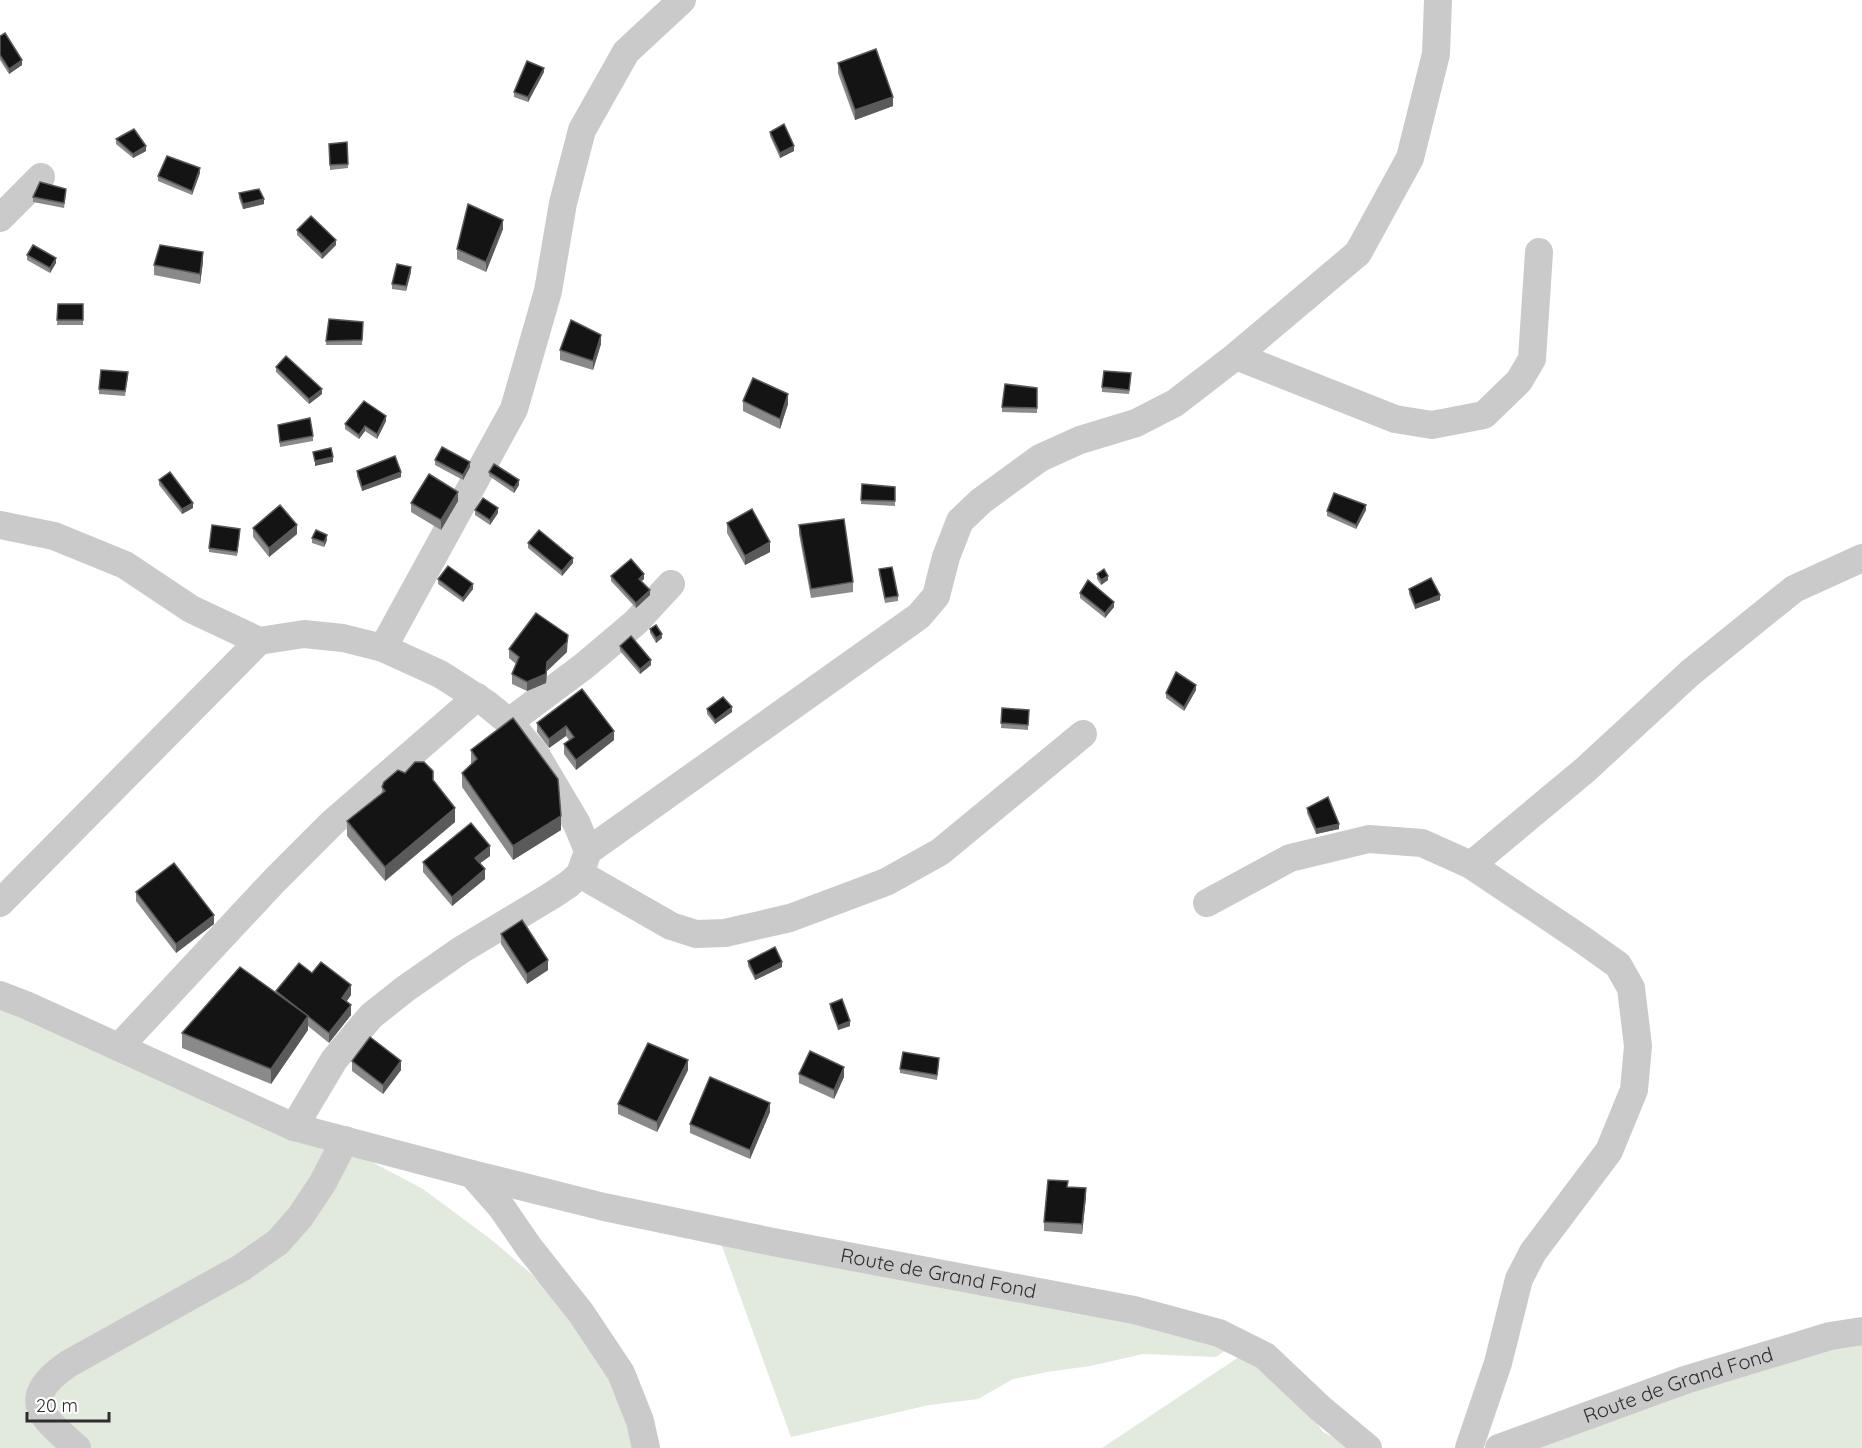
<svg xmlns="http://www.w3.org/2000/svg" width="1862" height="1448" font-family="Quicksand,sans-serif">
<rect width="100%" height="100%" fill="#fff"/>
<g fill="#e2e9dd">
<path d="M0 1005 302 1125 423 1189 493 1241 571 1308 624 1407 633 1448H0Z"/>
<path d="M713 1221 1238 1342 1216 1357 1143 1354 1090 1366 1047 1372 1013 1379 978 1399 929 1405 791 1437Z"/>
<path d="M1862 1319V1448H1519Z"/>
<path d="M1248 1351 1293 1388 1323 1432 1355 1448H1102Z"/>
</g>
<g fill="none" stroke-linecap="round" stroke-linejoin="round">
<g stroke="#cacaca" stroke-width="28">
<path d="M0 218 41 177"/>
<path d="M1236 356 1395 419 1432 425 1484 415 1519 381 1532 359 1539 252"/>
<path d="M0 525 54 536 125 565 191 609 259 641 304 634 343 638 383 648 440 674 487 704 509 722 535 753 577 824 588 851"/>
<path d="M383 648 514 409 548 291 563 203 582 130 626 52 682 0"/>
<path d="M509 722 584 666 636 622 671 584"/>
<path d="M1471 865 1585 770 1690 673 1794 589 1862 558"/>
<path d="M580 874 671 926 696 934 725 933 790 918 886 882 940 852 1083 734"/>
<path d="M0 903 259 641"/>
<path d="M1207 903 1290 858 1369 839 1422 843 1471 865 1580 938 1618 965 1631 988 1638 1046 1634 1090 1609 1151 1533 1252 1519 1279 1498 1363 1469 1448"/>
<path d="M0 995 26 1005 294 1127 472 1174 502 1208 528 1246 581 1313 621 1373 640 1421 646 1448"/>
<path d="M119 1047 275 880 332 823 477 697"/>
<path d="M294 1127 334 1060 371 1016 405 989 461 950 551 896 569 884 580 874 588 851 919 616 936 596 946 557 960 521 981 501 1040 458 1080 440 1136 423 1175 403 1236 356 1358 253 1410 158 1436 54 1438 0"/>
<path id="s1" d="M472 1174 604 1207 773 1242 1134 1310 1219 1333 1265 1356 1320 1408 1368 1448"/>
<path d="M77 1448C41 1416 18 1399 68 1364L241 1268 278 1242 300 1217 322 1184 345 1140"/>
<path id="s2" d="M1499 1448 1685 1380 1830 1336 1862 1331"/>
</g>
</g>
<g fill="#8a8a8a">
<path d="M0 36 22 65 9 74 0 60Z"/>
<path d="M838 63 893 106 855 120 838 73Z"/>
<path d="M544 72 528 102 514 97V92Z"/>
<path d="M770 132 794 151 780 158 770 136Z"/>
<path d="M116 139 146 151 133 158 116 144Z"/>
<path d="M347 142 348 168 330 170 329 144Z"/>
<path d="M200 173 192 195 158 181V176Z"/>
<path d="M239 193 264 204 243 209 239 198Z"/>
<path d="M66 194 64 208 33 202V197Z"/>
<path d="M503 229 486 272 457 259V249Z"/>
<path d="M297 230 336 245 322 259 297 235Z"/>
<path d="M27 255 56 263 50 273 27 260Z"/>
<path d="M203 262 200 284 154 275V265Z"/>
<path d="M411 272 406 291 392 289V284Z"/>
<path d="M58 304H83V325H57Z"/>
<path d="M363 322 362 345H326V341Z"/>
<path d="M601 344 593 370 560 360V350Z"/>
<path d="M276 367 322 394 309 404 276 372Z"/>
<path d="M128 377 125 396 99 394V389Z"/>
<path d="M1131 378 1129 394 1102 392V387Z"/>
<path d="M1037 388V413L1002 412V407Z"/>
<path d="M743 401 788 404 780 429 743 411Z"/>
<path d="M386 421 377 439 365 431 359 439 345 429V424Z"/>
<path d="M278 425 313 436V441L280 447Z"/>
<path d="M435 460 470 467 463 480 435 465Z"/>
<path d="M357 471 401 477 362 491 357 476Z"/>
<path d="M489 472 519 485 514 493 489 476Z"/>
<path d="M159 480 193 508 182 514 159 485Z"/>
<path d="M862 484 895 487V506L861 504Z"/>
<path d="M458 501 441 530 411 512V503Z"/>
<path d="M475 510 498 513 490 525 475 515Z"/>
<path d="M1366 510 1356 529 1327 516V511Z"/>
<path d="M727 523 770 552 745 565 727 533Z"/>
<path d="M799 525 853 582V592L811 598 799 534Z"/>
<path d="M253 528 297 534 269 557 253 537Z"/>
<path d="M240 534 237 556 209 552V548Z"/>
<path d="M312 538 327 540 324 547 312 543Z"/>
<path d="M528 543 573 563 562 576 528 548Z"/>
<path d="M879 569 898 596V601L885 603 879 574Z"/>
<path d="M1097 574 1108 580 1101 585 1097 579Z"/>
<path d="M611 576 644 579 642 581 650 595 636 608 611 581Z"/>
<path d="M438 579 473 589 463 602 438 584Z"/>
<path d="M1409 589 1440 600 1415 609 1409 594Z"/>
<path d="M1080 593 1114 607 1105 618 1080 598Z"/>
<path d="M650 629 662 638 656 643 650 633Z"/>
<path d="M620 646 651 665 640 674 620 651Z"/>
<path d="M509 649 567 652 547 671 546 683 527 691 512 684V674L516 664 509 658Z"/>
<path d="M582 689 614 740 576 770 564 754V744L569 740 566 736 549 748 537 732V723Z"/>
<path d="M1196 690 1184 711 1166 698V693Z"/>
<path d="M1002 708 1029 710 1028 730 1001 728Z"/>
<path d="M707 709 732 712 715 724 707 714Z"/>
<path d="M471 750 561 830 513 860 462 787V773L471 765Z"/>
<path d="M433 780 455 822 385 881 347 836V821L382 793V787Z"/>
<path d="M1307 808 1339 829 1316 834 1307 813Z"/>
<path d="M490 856 480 863 485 879 452 906 423 872V862Z"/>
<path d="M136 892 214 924 176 953 136 901Z"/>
<path d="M501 934 548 970 527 984 501 944Z"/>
<path d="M748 961 782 967 755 980 748 966Z"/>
<path d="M312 973 351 995 346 1002 351 1015 329 1043 308 1026V1030L271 1084 182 1048V1033L276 993V991Z"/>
<path d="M830 1004 850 1026 838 1030 830 1008Z"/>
<path d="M352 1061 401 1070 383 1094 352 1071Z"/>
<path d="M939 1063 937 1080 900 1073V1069Z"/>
<path d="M688 1070 657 1132 618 1114V1104Z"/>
<path d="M799 1074 844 1077 834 1099 799 1083Z"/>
<path d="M770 1112 750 1159 690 1133V1124Z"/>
<path d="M1068 1187 1086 1197 1082 1234 1044 1231V1222Z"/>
</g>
<g fill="#5a5a5a">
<path d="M22 60V65L9 74V69Z"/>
<path d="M544 68V72L528 102V97Z"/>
<path d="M893 97V106L855 120V110Z"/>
<path d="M146 146V151L133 158V154Z"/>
<path d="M794 146V151L780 158V153Z"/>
<path d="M200 168V173L192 195V191Z"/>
<path d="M264 199V204L243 209V204Z"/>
<path d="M503 220V229L486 272V262Z"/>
<path d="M336 240V245L322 259V254Z"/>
<path d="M203 252V262L200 284V274Z"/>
<path d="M56 258V263L50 273V268Z"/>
<path d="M411 267V272L406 291V286Z"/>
<path d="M601 335V344L593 370V361Z"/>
<path d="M322 389V394L309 404V399Z"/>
<path d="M788 394V404L780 429V419Z"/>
<path d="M386 416V421L377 439V434Z"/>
<path d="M365 426V431L359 439V435Z"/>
<path d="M333 457V462L315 466V461Z"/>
<path d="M470 462V467L463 480V475Z"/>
<path d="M401 472V477L362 491V487Z"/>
<path d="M519 480V485L514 493V488Z"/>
<path d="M458 492V501L441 530V520Z"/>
<path d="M193 503V508L182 514V509Z"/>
<path d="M1366 505V510L1356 529V525Z"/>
<path d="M498 508V513L490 525V520Z"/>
<path d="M297 525V534L269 557V548Z"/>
<path d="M327 535V540L324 547V542Z"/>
<path d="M770 542V552L745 565V556Z"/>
<path d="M573 558V563L562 576V571Z"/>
<path d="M644 574V579L639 583V579Z"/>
<path d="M1108 576V580L1101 585V580Z"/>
<path d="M473 584V589L463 602V598Z"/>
<path d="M650 590V595L636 608V603Z"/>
<path d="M1440 595V600L1415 609V605Z"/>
<path d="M1114 602V607L1105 618V613Z"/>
<path d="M662 634V638L656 643V638Z"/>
<path d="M568 635 567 652 547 671 546 683 527 691V682L547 662Z"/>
<path d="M651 660V665L640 674V669Z"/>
<path d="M1196 685V690L1184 711V707Z"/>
<path d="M732 707V712L715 724V720Z"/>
<path d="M566 726V736L549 748V739Z"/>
<path d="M614 731V740L576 770V760Z"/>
<path d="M455 808V822L385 881V867Z"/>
<path d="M561 816V830L513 860V846Z"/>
<path d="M1339 824V829L1316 834V829Z"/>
<path d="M490 846V856L475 867V858Z"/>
<path d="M485 869V879L452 906V897Z"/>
<path d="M214 915V924L176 953V944Z"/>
<path d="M548 960V970L527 984V974Z"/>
<path d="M782 962V967L755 980V976Z"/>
<path d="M351 985V995L342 1008V998Z"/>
<path d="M351 1005V1015L329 1043V1033Z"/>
<path d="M308 1016V1030L271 1084V1069Z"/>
<path d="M850 1021V1026L838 1030V1026Z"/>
<path d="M688 1060V1070L657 1132V1122Z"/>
<path d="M401 1061V1070L383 1094V1085Z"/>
<path d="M844 1067V1077L834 1099V1090Z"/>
<path d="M770 1103V1112L750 1159V1150Z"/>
<path d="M1086 1188V1197L1082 1234V1224Z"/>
</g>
<g fill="#141414" stroke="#5a5a5a" stroke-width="1.5">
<path d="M5 33 22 60 9 69 0 55V36Z"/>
<path d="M876 49 893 97 855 110 838 63Z"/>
<path d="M527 61 544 68 528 97 514 92Z"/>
<path d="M784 124 794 146 780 153 770 132Z"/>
<path d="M134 129 146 146 133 154 116 139Z"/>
<path d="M347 142 348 164 330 165 329 144Z"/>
<path d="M167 156 200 168 192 191 158 176Z"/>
<path d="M40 182 66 189 64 203 33 197Z"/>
<path d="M259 189 264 199 243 204 239 193Z"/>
<path d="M468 204 503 220 486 262 457 249Z"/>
<path d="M311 216 336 240 322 254 297 230Z"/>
<path d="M33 245 56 258 50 268 27 255Z"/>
<path d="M160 245 203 252 200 274 154 265Z"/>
<path d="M397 264 411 267 406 286 392 284Z"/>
<path d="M58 304H83V320H57Z"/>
<path d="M329 319 363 322 362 340 326 341Z"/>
<path d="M571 320 601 335 593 361 560 350Z"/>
<path d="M286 356 322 389 309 399 276 367Z"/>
<path d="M101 370 128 372 125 391 99 389Z"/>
<path d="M1104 371 1131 373 1129 390 1102 387Z"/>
<path d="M753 378 788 394 780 419 743 401Z"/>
<path d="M1005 384 1037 388V408L1002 407Z"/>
<path d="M364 401 386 416 377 434 365 426 359 435 345 424Z"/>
<path d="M310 418 313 436 280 442 278 425Z"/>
<path d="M442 447 470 462 463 475 435 460Z"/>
<path d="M331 448 333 457 315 461 313 452Z"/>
<path d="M395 456 401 472 362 487 357 471Z"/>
<path d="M494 464 519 480 514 488 489 472Z"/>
<path d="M170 472 193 503 182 509 159 480Z"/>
<path d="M429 474 458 492 441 520 411 503Z"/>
<path d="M862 484 895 487V501L861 500Z"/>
<path d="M1334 493 1366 505 1356 525 1327 511Z"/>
<path d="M483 498 498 508 490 520 475 510Z"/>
<path d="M280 505 297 525 269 548 253 528Z"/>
<path d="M752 509 770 542 745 556 727 523Z"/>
<path d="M844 519 853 582 811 589 799 525Z"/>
<path d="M212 525 240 529 237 552 209 548Z"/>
<path d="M316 530 327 535 324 542 312 538Z"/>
<path d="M539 530 573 558 562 571 528 543Z"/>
<path d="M631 559 644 574 639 579 650 590 636 603 611 576Z"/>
<path d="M448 566 473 584 463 598 438 579Z"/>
<path d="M892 567 898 596 885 598 879 569Z"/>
<path d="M1104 569 1108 576 1101 580 1097 574Z"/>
<path d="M1431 578 1440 595 1415 605 1409 589Z"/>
<path d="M1088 580 1114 602 1105 613 1080 593Z"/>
<path d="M536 613 568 635 567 642 547 662 546 674 527 682 512 674 519 657 509 649Z"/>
<path d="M656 625 662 634 656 638 650 629Z"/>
<path d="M631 636 651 660 640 669 620 646Z"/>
<path d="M1176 672 1196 685 1184 707 1166 693Z"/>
<path d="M582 689 614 731 576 760 564 744 574 737 566 726 549 739 537 723Z"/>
<path d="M723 697 732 707 715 720 707 709Z"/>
<path d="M1002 708 1029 710 1028 725 1001 723Z"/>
<path d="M513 718 558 779 561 816 513 846 462 773 477 759 471 750Z"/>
<path d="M415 762H424L433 771V780L455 808 385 867 347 821 385 791 382 787 384 782 398 770 405 773Z"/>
<path d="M1328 797 1339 824 1316 829 1307 808Z"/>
<path d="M471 823 490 846 475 858 485 869 452 897 423 862Z"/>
<path d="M174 863 214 915 176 944 136 892Z"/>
<path d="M522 920 548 960 527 974 501 934Z"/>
<path d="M775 947 782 962 755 976 748 961Z"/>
<path d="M321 962 351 985 342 998 351 1005 329 1033 276 991 299 963 312 973Z"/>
<path d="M240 967 308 1016 271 1069 182 1033Z"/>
<path d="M842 999 850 1021 838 1026 830 1004Z"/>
<path d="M370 1037 401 1061 383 1085 352 1061Z"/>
<path d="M648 1043 688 1060 657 1122 618 1104Z"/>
<path d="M810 1051 844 1067 834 1090 799 1074Z"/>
<path d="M903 1052 939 1058 937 1075 900 1069Z"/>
<path d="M710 1077 770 1103 750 1150 690 1124Z"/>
<path d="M1048 1180 1068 1181 1067 1187 1086 1188 1082 1224 1044 1222Z"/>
</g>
<g text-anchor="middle" stroke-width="6" stroke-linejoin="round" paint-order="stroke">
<g font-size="20" fill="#2d2d2d" stroke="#fff">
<text dy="7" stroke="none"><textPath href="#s1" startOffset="477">Route de Grand Fond</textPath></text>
<text dy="7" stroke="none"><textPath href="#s2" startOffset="190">Route de Grand Fond</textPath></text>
</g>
</g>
<path d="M27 1412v9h82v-9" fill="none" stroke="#2d2d2d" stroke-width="3"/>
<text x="36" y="1412" font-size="18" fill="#2d2d2d" stroke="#ffffff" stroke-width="4.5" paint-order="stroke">20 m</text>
</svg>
